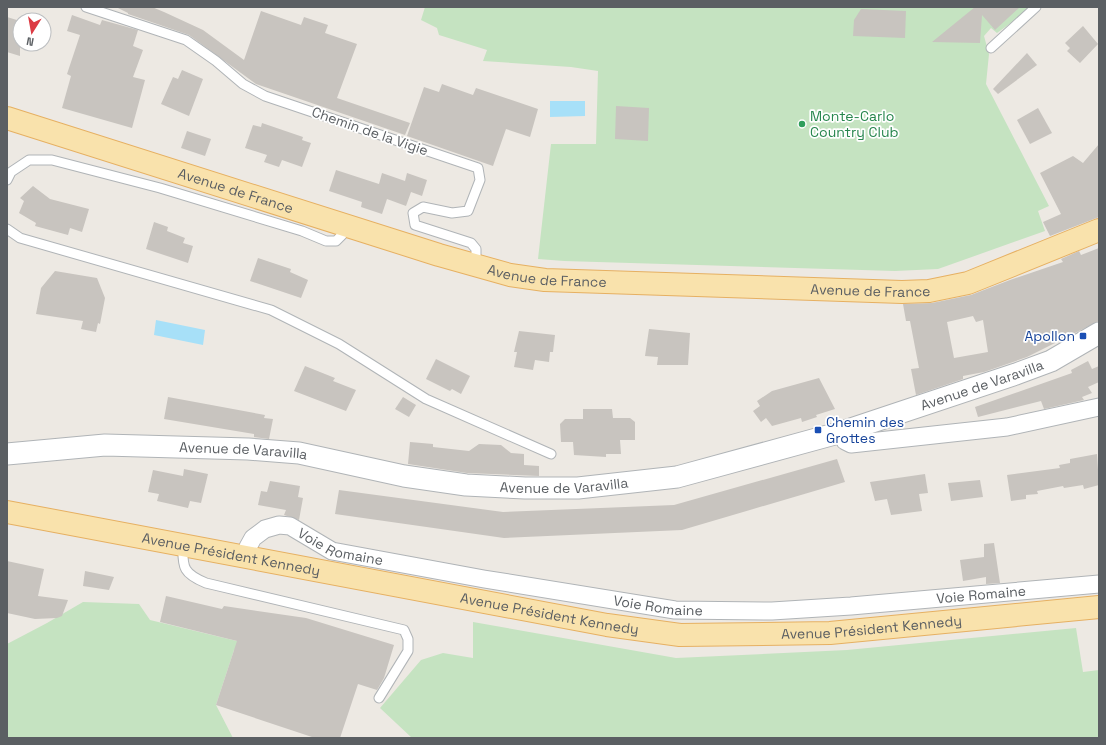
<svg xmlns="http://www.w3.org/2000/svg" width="1106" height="745" font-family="'Space Grotesk',sans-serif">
<rect width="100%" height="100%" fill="#ede9e3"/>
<g fill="#c5e3c1">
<path d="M425 7H1033L997 33 991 28 984 36 989 54 986 84 1049 206 1038 211 1045 231 938 269 895 271 564 261 538 259 551 144H596L598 71 571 67 483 61 487 50 439 35 437 28 421 20Z"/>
<path d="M83 602 139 604 150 620 245 643 234 650 216 705 233 738H7V644L47 623Z"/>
<path d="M473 622 676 658 847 650 1076 628 1083 672 1099 670V738H412L380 708 421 660 443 653 473 658Z"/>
</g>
<g fill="#a7e0f8">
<path d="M550 101H585V116L550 117Z"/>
<path d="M156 320 205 330 203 345 154 335Z"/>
</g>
<g fill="#c8c4bf" fill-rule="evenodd">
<path d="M116 7H152L164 12 203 30 244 60 261 11 301 25 304 17 328 25 325 33 357 44 337 98 410 123 405 135 256 84 189 35 128 14V13Z"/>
<path d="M975 7H1020L995 30 982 15 980 43 932 42Z"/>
<path d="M861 9 906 11 905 38 853 36 854 20Z"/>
<path d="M72 15 100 25 102 20 138 30 133 46 143 50 133 77 145 80 132 128 62 108 71 76 67 74 80 35 67 31Z"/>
<path d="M7 17 20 21V56L7 52Z"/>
<path d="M1083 26 1098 44 1080 63 1067 51 1070 48 1065 43Z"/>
<path d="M1027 53 1037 65 998 94 993 89Z"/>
<path d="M182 70 203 79 189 116 161 104 173 77 178 79Z"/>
<path d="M442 84 473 95 476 88 538 109 530 137 506 129 493 166 407 136 424 87 439 92Z"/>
<path d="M616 106 649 108 648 141 615 139Z"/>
<path d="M1038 108 1052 133 1030 144 1017 120Z"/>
<path d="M262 123 303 137 302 140 311 143 302 167 282 160 279 167 264 162 267 155 245 148 253 125 261 127Z"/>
<path d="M187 131 211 139 205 156 181 148Z"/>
<path d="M1099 144V217L1050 236 1043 222 1061 214 1040 173 1073 156 1083 163Z"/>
<path d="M336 170 379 184 382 173 405 181 407 173 427 180 422 196 411 192 406 206 387 199 382 214 361 207 362 202 329 191Z"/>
<path d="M33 186 50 199 89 209 82 232 70 228 68 235 35 226 36 223 19 213 24 201 20 198Z"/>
<path d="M154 222 168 227 167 231 185 238 183 243 193 246 188 263 146 249Z"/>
<path d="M1099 248V321L1027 357 984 372 963 376V379L916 395 911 369 919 368 910 321H906L903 304 932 303 971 295 1010 280 1063 262 1061 259 1079 251 1081 255ZM973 316 976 322 983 320 988 352 954 358 947 322Z"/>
<path d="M258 258 291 269 290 272 308 280 301 298 250 281Z"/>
<path d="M55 271 97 278 105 298 100 324 98 323 96 332 81 329 83 321 36 314 41 288Z"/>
<path d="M649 329 690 333 688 365H657L658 357 645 356Z"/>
<path d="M519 331 555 335 553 352H550L549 362 535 360 533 370 514 367 517 352H514Z"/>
<path d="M436 359 470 376 461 394 452 389 450 391 426 379Z"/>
<path d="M1088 361 1092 369 1099 366V382L1088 387 1092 393 1082 397 1084 400 1044 409 1041 401 978 417 975 407 1072 373 1071 370Z"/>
<path d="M305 366 335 378 333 381 356 390 346 411 294 391Z"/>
<path d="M819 378 835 409 816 415 817 417 802 422 801 418 772 426 766 418 761 422 753 411 760 406 757 401 772 391Z"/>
<path d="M168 397 265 415 264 418 273 419 269 439 254 437V434L164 419Z"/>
<path d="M403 397 416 405 409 417 395 409Z"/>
<path d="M583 409H612L613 418H630L635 422V440H620L621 454H606V457L574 455 573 442H561L560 424 565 419H583Z"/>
<path d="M410 442 433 444V447L469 451 479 444 501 445 511 453 524 454V465L539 466V476L467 473 408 464Z"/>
<path d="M1097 454 1099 485 1084 489 1083 485 1064 488 1063 486 1037 491 1038 494 1026 495V499L1011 501 1007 475 1060 468 1059 465 1070 463V459Z"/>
<path d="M837 459 845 482 682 530 504 538 335 514 339 490 503 512 674 505Z"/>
<path d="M184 469 208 474 201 503 190 501 188 508 157 501 159 494 148 492 153 470 183 476Z"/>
<path d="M925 474 928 493 919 494 922 511 891 515 887 499 875 501 870 482Z"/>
<path d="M980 480 983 497 951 501 948 483Z"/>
<path d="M270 481 300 486 298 497 303 498 299 520 284 515 286 510 258 505 261 491 267 492Z"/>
<path d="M994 543 1000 583 986 584V577L963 581 960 560 984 557V544Z"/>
<path d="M7 561 44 569 38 596 68 600 62 616 57 618 35 619 7 613Z"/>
<path d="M85 571 114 577 109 590 83 586Z"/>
<path d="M166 596 222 609 224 606 306 618 394 645 384 678 377 690 358 684 340 738H315L216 705 237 641 160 622Z"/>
</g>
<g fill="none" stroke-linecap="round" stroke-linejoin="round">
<g stroke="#b0b4b7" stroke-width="11">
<g id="service">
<path d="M86 7 186 40 216 61 243 84 265 96 478 168 480 180 468 211 452 213 423 207 413 213 415 225 471 243 476 249V266"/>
<path d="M991 48 1036 7"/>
<path d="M7 180 11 172 29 160H52L160 188 302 231 326 241H336L342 235 345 226"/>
<path d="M7 229 20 238 271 310 339 344 426 399 551 454"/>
<path d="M183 545C182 568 184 574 206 583L404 630 408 639V651L379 698"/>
</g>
</g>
<g stroke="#b0b4b7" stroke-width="19">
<g id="minor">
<path d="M842 432 845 441 851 444 1007 427 1099 407"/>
<path id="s1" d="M245 558 248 547 253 538 265 529 279 525 290 526 332 551 484 579 675 610 772 611 851 606 1099 584"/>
</g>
</g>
<g stroke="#b0b4b7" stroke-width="23">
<g id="tertiary">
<path id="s2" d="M7 454 105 445 248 449 299 453 404 476 466 485 525 488H578L677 477 842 432 1016 374 1051 361 1099 333"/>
</g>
</g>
<g stroke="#e6b062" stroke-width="24">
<g id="primary">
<path id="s3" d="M7 118 439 255 510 275 545 280 902 292 929 291 968 283 1099 230"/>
<path id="s4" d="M7 512 607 625 680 635 830 633 1099 607"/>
</g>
</g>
<use href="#service" stroke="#fff" stroke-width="9"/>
<use href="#minor" stroke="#fff" stroke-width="17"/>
<use href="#tertiary" stroke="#fff" stroke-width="21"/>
<use href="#primary" stroke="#f9e2ac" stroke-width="22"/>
</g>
<circle fill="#2e9e5b" stroke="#fff" stroke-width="1.5" cx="802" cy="124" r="4"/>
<g fill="#1a4fb4" stroke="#fff" stroke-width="1.5">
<rect x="1079" y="332" width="8" height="8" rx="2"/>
<rect x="814" y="426" width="8" height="8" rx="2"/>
</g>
<g text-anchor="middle" stroke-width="3.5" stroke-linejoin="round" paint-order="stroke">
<g font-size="14" fill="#27864d" stroke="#fff" text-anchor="start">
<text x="810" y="121">Monte-Carlo<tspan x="810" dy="16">Country Club</tspan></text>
</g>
<g font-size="14" fill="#5b5f63" stroke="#fff">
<text transform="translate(370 131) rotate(19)" y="5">Chemin de la Vigie</text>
<text dy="5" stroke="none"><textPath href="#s3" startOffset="240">Avenue de France</textPath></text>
<text dy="5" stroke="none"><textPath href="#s3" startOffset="564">Avenue de France</textPath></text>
<text dy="5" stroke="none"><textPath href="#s3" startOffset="888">Avenue de France</textPath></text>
<text dy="5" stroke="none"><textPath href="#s2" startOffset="993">Avenue de Varavilla</textPath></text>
<text dy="5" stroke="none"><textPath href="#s2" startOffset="237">Avenue de Varavilla</textPath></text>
<text dy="5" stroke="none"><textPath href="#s2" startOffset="561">Avenue de Varavilla</textPath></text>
<text dy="5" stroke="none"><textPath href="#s1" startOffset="118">Voie Romaine</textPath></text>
<text dy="5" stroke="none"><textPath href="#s4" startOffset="228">Avenue Président Kennedy</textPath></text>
<text dy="5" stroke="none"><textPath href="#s1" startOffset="766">Voie Romaine</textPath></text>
<text dy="5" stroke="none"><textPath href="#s1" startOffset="442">Voie Romaine</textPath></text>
<text dy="5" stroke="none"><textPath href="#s4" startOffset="552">Avenue Président Kennedy</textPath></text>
<text dy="5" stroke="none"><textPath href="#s4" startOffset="876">Avenue Président Kennedy</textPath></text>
</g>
<g font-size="14" fill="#164399" stroke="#fff" text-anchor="end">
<text x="1075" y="341">Apollon</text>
<text x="826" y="427" text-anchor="start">Chemin des<tspan x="826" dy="16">Grottes</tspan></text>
</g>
</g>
<rect width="1106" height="745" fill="none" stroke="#5b5f63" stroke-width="16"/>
<g transform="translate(32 32) rotate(191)"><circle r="19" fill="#ffffff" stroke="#bdbfc1"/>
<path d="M0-3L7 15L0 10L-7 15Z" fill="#dc3a43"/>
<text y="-6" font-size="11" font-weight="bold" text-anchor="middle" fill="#5b5f63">N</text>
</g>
</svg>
